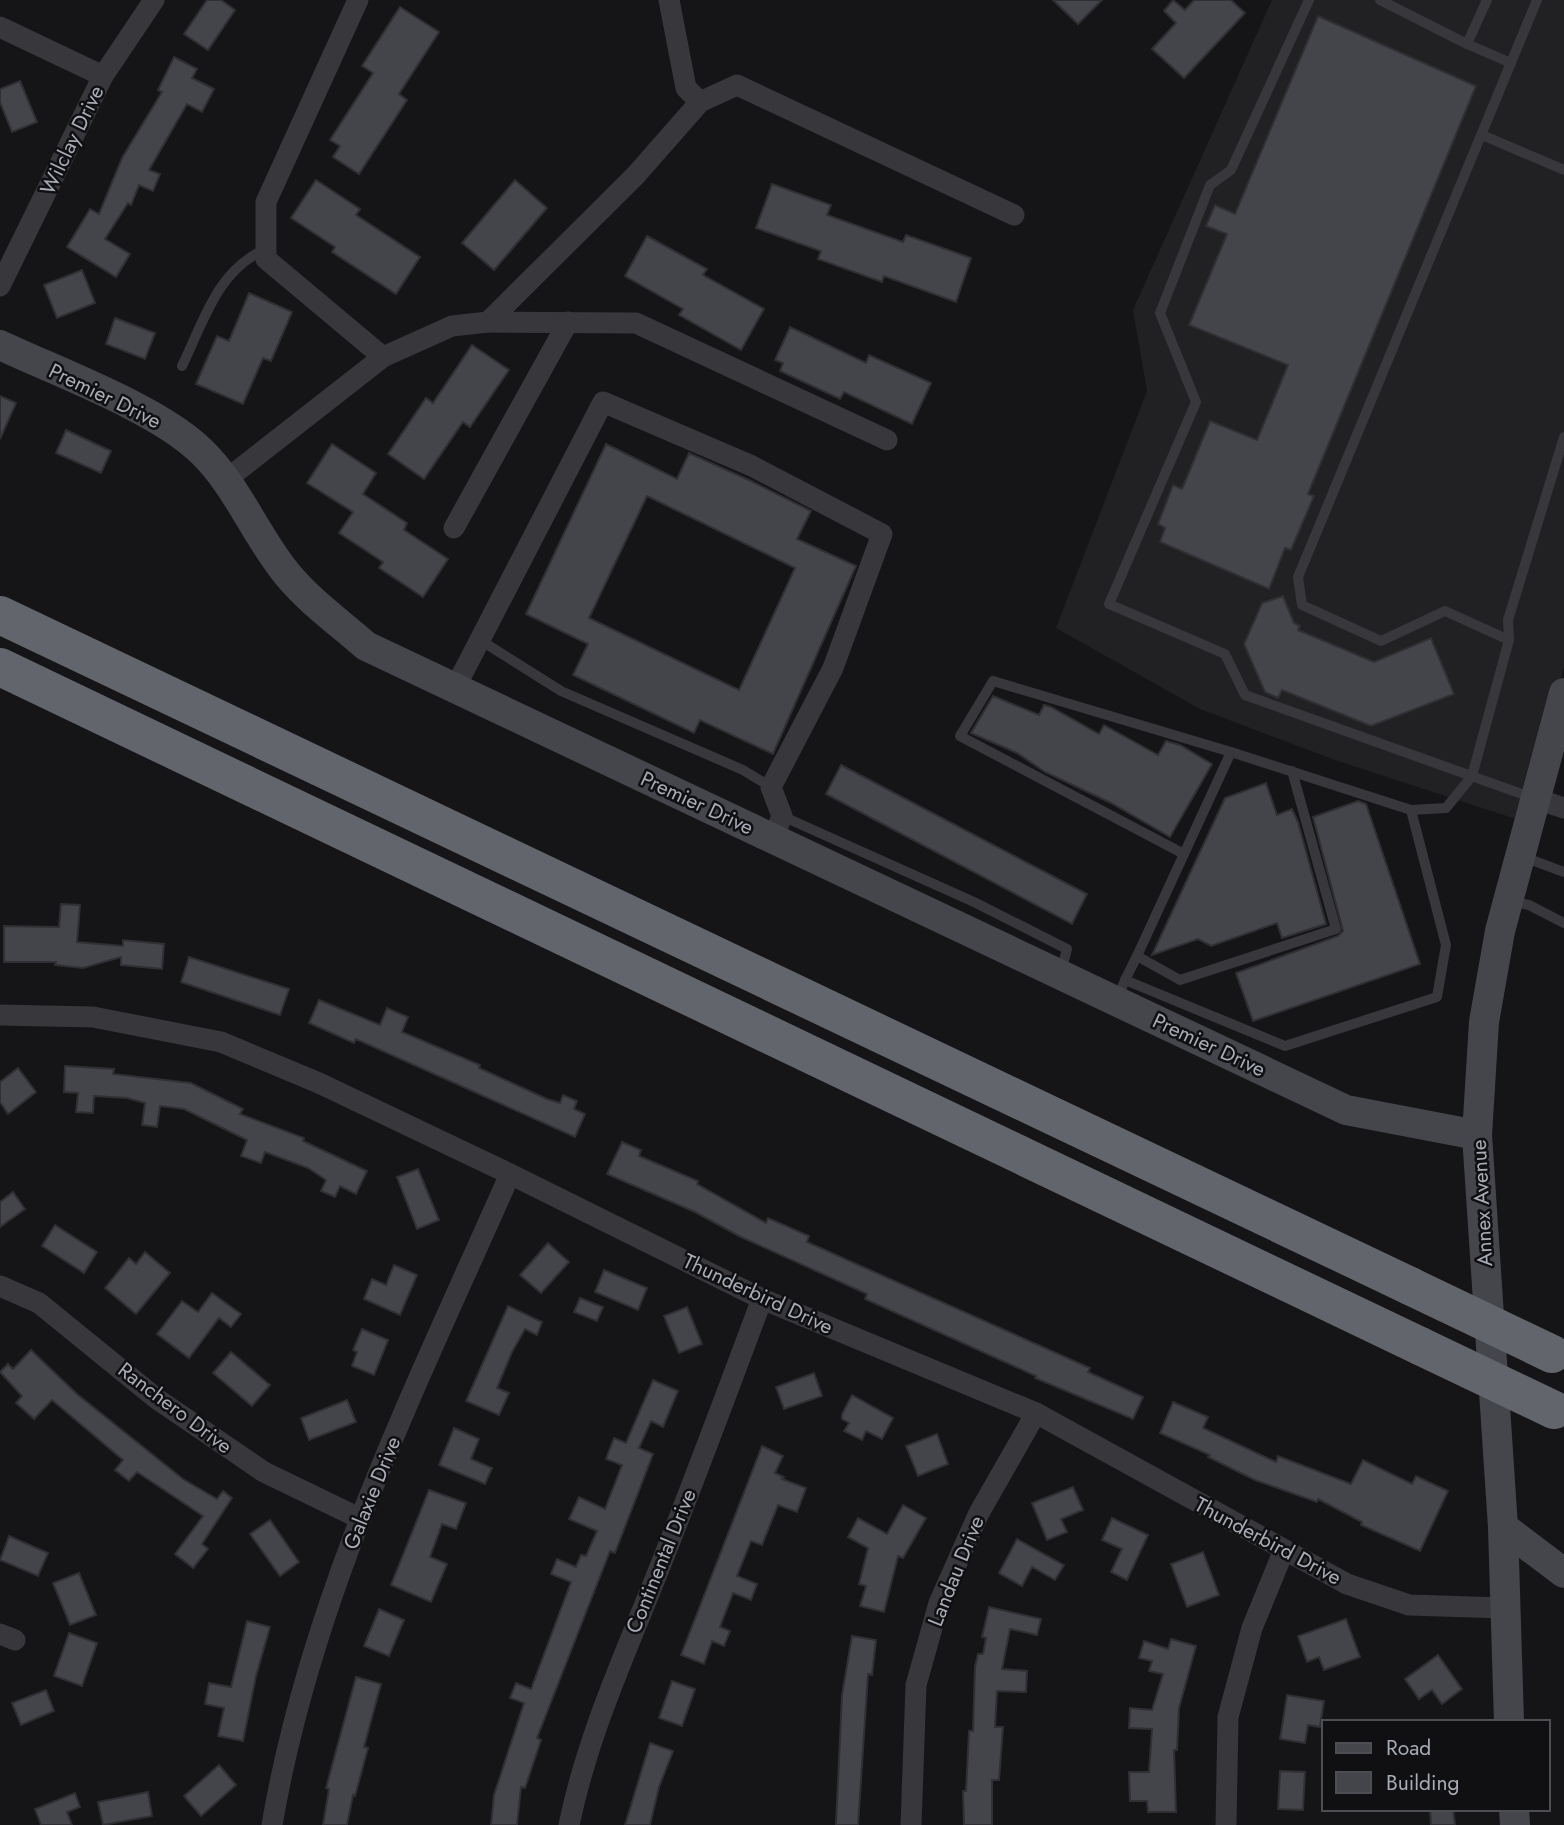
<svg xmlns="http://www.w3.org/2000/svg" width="1564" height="1825" font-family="Jost,sans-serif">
<rect width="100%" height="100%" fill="#151517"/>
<path fill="#212124" d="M1272 0H1564V667L1519 820 1338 761 1200 709 1056 628 1147 391 1133 310Z"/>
<g fill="#44454a" stroke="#302f33" stroke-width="2" fill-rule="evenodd">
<path d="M207 0H221L235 10 208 50 184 34Z"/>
<path d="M1053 0H1102L1078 24Z"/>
<path d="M1173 0 1185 10 1194 0H1231L1245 13 1184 78 1152 49 1176 23 1164 11Z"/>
<path d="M400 7 439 32 399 94 407 100 359 174 333 157 340 146 330 140 373 73 362 66Z"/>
<path d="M1318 16 1476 86 1308 494 1314 496 1291 550 1285 548 1269 589 1160 542 1165 528 1158 524 1173 485 1182 489 1210 421 1257 440 1288 365 1189 325 1227 234 1206 226 1215 205 1235 214Z"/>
<path d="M174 57 197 69 192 78 214 89 202 112 187 104 149 170 160 174 153 191 139 185 131 205 128 203 105 239 130 254 116 277 67 247 90 209 99 214 122 158 162 92 158 90Z"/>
<path d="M20 81 37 122 12 132 0 102V89Z"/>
<path d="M316 180 360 209 356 215 420 257 396 294 332 252 335 247 291 218Z"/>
<path d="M515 180 547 208 494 270 462 243Z"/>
<path d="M772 184 831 205 827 215 903 242 906 235 971 258 956 302 884 276 882 282 818 259 821 251 756 228Z"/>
<path d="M647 236 707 269 703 275 764 309 741 350 679 315 683 309 625 276Z"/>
<path d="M82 270 95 303 57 318 44 285Z"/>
<path d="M249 293 292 312 271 361 263 358 243 404 196 384 217 336 229 341Z"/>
<path d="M115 318 155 333 145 359 106 344Z"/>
<path d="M790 327 866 363 869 355 931 383 912 424 844 392 840 399 780 371 783 363 775 360Z"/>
<path d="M472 345 509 370 470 427 463 422 424 479 388 454 426 398 433 403Z"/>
<path d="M0 396 16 403 0 439Z"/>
<path d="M66 430 111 451 101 473 56 453Z"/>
<path d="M332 444 376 473 363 494 407 523 404 530 448 559 423 597 379 568 383 562 339 533 353 512 307 483Z"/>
<path d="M606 444 677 479 689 453 751 481 811 511 797 539 856 566 773 754 700 720 694 733 573 675 588 644 526 614ZM647 496 795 568 739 690 589 618Z"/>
<path d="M1283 596 1294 623 1300 626 1298 630 1374 662 1431 638 1454 694 1371 726 1282 690 1278 698 1265 692 1244 644 1262 603Z"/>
<path d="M993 696 1039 715 1044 705 1051 707 1099 734 1104 725 1158 755 1166 741 1180 745 1212 764 1170 837 1111 803 1045 772 1017 753 971 733Z"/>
<path d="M841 765 1087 894 1072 924 826 794Z"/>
<path d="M1266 783 1277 815 1292 809 1298 822 1326 924 1282 938 1277 923 1211 946 1198 939 1152 955 1225 798Z"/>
<path d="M1358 801 1366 804 1420 964 1253 1021 1236 973 1338 936 1343 931 1313 817Z"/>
<path d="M61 904 80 905 77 942 123 946V940L164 944 162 969 121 965V957L83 968 55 965 56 962H4V926L59 927Z"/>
<path d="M189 957 289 989 280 1015 181 982Z"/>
<path d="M319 1000 380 1025 387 1008 408 1017 402 1032 480 1065 479 1068 547 1099 560 1103 563 1095 577 1101 574 1109 585 1114 575 1137 356 1039 354 1043 309 1023Z"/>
<path d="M65 1066 114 1069 113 1074 191 1083 243 1109 240 1114 304 1138 303 1141 367 1171 356 1194 340 1186 335 1197 321 1191 326 1180 308 1168 265 1152 261 1163 241 1156 247 1140 184 1109 160 1106 157 1127 142 1125 145 1103 127 1098 94 1096 93 1113 76 1112 78 1093 64 1092Z"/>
<path d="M18 1068 36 1092 8 1114 0 1102V1082Z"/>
<path d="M622 1142 641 1150 639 1156 698 1181 697 1184 766 1223 768 1218 809 1236 807 1242 1090 1368 1088 1372 1143 1397 1133 1419 1035 1378 1036 1376 865 1299 867 1294 741 1237 695 1212 607 1174Z"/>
<path d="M418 1169 439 1220 417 1229 397 1177Z"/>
<path d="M13 1192 25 1209 0 1227V1202Z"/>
<path d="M55 1225 97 1252 84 1273 42 1246Z"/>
<path d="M548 1243 569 1262 541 1293 520 1275Z"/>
<path d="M145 1252 170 1273 136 1314 105 1288 129 1258 136 1264Z"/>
<path d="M394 1265 417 1275 400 1315 364 1299 372 1279 386 1285Z"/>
<path d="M604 1270 647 1288 638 1310 595 1292Z"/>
<path d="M212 1293 241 1314 231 1327 219 1318 189 1358 157 1334 182 1301 198 1312Z"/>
<path d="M580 1298 603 1307 597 1321 574 1312Z"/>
<path d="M508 1306 542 1322 537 1335 525 1329 512 1352 497 1388 509 1393 499 1415 466 1401Z"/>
<path d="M687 1307 702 1344 679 1353 664 1316Z"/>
<path d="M362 1329 388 1340 374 1375 352 1366 357 1352 353 1350Z"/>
<path d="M31 1350 77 1394 183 1479 217 1499 223 1491 232 1498 202 1544 208 1549 193 1568 175 1554 203 1516 137 1472 129 1481 115 1470 123 1460 52 1400 34 1419 16 1403 22 1396 0 1372 8 1364 13 1369Z"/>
<path d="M231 1352 270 1385 252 1406 213 1373Z"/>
<path d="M814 1373 822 1396 784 1409 776 1387Z"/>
<path d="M653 1380 678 1391 663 1427 651 1421 639 1448 653 1454 615 1553 610 1551 537 1738 541 1740 525 1788 521 1787 517 1825H491L494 1795 524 1703 510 1698 516 1683 531 1689 571 1582 551 1574 557 1559 576 1567 581 1555 586 1556 597 1531 569 1519 579 1497 605 1509 622 1465 606 1459 614 1438 626 1443Z"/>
<path d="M852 1395 893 1418 882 1439 866 1431 862 1440 844 1431 849 1423 842 1419V1414Z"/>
<path d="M347 1400 356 1422 309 1440 301 1418Z"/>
<path d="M1173 1402 1208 1417 1203 1428 1276 1462 1278 1456 1351 1484 1363 1460 1412 1484 1416 1476 1448 1491 1420 1551 1361 1525 1362 1522 1318 1499 1317 1502 1255 1480 1208 1457 1210 1455 1160 1433Z"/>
<path d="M454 1428 479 1439 471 1459 492 1468 485 1484 439 1465Z"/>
<path d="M937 1434 948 1464 918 1476 906 1446Z"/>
<path d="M762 1446 783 1456 775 1473 784 1477 782 1479 806 1488 797 1512 778 1505 762 1545 751 1541 737 1576 757 1584 751 1600 733 1593 720 1627 730 1631 724 1646 712 1641 704 1664 681 1655Z"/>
<path d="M1073 1487 1083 1510 1061 1519 1067 1532 1047 1540 1032 1503Z"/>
<path d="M429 1490 466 1503 456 1529 442 1524 430 1557 447 1564 431 1602 391 1585Z"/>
<path d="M903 1505 926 1518 903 1558 898 1556 884 1612 860 1606 866 1586 859 1584 868 1548 848 1537 858 1518 887 1534Z"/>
<path d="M1112 1518 1148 1535 1127 1580 1111 1572 1122 1549 1102 1540Z"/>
<path d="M270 1520 299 1562 280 1576 250 1534Z"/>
<path d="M9 1536 48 1553 38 1576 0 1560Z"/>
<path d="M1017 1539 1064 1565 1055 1580 1032 1567 1022 1586 999 1573Z"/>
<path d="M1203 1552 1219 1595 1187 1607 1171 1564Z"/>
<path d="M79 1573 96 1615 70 1625 53 1583Z"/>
<path d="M989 1607 1041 1619 1037 1635 1010 1629 1002 1669 1027 1671 1026 1692 997 1691 995 1727H1003L999 1780H992V1825H964L963 1791H966L969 1731H973L975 1667 978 1654H983L986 1638 982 1637Z"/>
<path d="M379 1609 404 1620 389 1656 364 1646Z"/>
<path d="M1346 1619 1360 1657 1324 1670 1319 1657 1307 1662 1298 1636Z"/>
<path d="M247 1621 270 1627 256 1676 243 1741 218 1736 224 1708 205 1704 209 1683 231 1687Z"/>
<path d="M69 1633 97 1643 82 1686 54 1676Z"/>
<path d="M852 1636 876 1640 872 1675 868 1674 858 1825H836L842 1695Z"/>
<path d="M1171 1639 1196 1646 1179 1708 1177 1750H1174L1176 1812H1148L1147 1801H1130L1129 1772H1149L1152 1729 1129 1728 1130 1708 1152 1710 1163 1674 1149 1671 1152 1661 1139 1658 1144 1641 1168 1649Z"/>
<path d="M1438 1655 1462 1689 1442 1704 1432 1690 1419 1699 1405 1679Z"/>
<path d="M356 1677 381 1684 364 1747 368 1748 355 1796 353 1795 347 1825H323L329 1789 326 1788Z"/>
<path d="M672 1681 695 1689 682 1726 659 1718Z"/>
<path d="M46 1690 54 1711 21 1725 12 1703Z"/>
<path d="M1287 1695 1324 1701 1320 1727 1308 1725 1305 1743 1280 1739Z"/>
<path d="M650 1743 673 1751 659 1787 650 1825H625Z"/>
<path d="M219 1765 236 1785 201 1816 184 1796Z"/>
<path d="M1280 1771 1305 1772 1303 1810 1278 1809Z"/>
<path d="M148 1792 152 1816 103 1825 98 1802Z"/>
<path d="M75 1793 80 1807 67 1812 72 1825H41L35 1809Z"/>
<path d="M1430 1809H1453L1455 1825H1431Z"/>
</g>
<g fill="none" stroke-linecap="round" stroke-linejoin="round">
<g stroke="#37373c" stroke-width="10">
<path d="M1309 0 1231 170 1210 185 1160 313 1196 402 1109 604 1225 654 1245 695 1533 798"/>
<path d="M1380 0 1467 44 1487 0"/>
<path d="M1467 44 1511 63"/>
<path d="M1482 135 1564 170"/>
<path d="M182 366C204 321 217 270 266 249"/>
<path d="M480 640 561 691 743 770 771 787"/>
<path d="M1509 640 1445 611 1381 641 1302 605 1298 577 1537 0"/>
<path d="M1292 771 1336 929 1180 980 1137 956 1231 752 1411 810 1446 808 1472 776 1509 640 1508 620 1564 437"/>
<path d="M782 816 974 902 1067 949 1061 972"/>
<path d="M1184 854 960 736 993 681 1231 752"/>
<path d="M1521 856 1564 872"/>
<path d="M1511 901 1529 905 1564 923"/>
<path d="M1125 980 1137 956"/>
<path d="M1117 1000 1125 980 1285 1046 1437 997 1446 945 1411 810"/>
</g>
<g stroke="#37373c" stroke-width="21">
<path d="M358 0 266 202V259L383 357"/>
<path d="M669 0 686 88 700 102"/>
<path d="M0 27 103 76"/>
<path d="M0 286 103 76 154 0"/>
<path d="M488 322 636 323 887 440"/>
<path d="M227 479 383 357 452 326 488 322 635 176 700 102 737 85 1014 215"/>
<path d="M454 528 568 322"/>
<path d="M455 688 603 402 752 466 882 534 833 668 771 787 782 816 773 839"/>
<path d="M1534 798 1564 808"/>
<path d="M0 1015 93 1017 221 1042 319 1083 510 1174 762 1299 1036 1413 1347 1584 1409 1605 1504 1608"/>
<path d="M0 1286 39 1303 157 1399 264 1472 359 1518"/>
<path d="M0 1634 15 1640"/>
<path d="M272 1825C311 1595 417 1385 510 1174"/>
<path d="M569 1825C588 1733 627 1650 661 1564 696 1476 729 1387 762 1299"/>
<path d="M911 1825 916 1685 939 1603 979 1513 1036 1413"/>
<path d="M1226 1825 1228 1717 1252 1628 1284 1550"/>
</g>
<g stroke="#45464c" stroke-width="30">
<path d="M0 345C57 372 159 409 202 452 238 487 255 535 287 574 309 601 340 623 366 646L1346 1110 1477 1135"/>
<path d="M1503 1527 1564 1573"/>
<path d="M1509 1722 1503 1527 1477 1135 1484 1022 1500 931 1564 693"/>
<path d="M1514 1809 1515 1825"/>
</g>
<g stroke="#63656d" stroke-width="38">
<path d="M0 615 1410 1286"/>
<path d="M0 667 1420 1346"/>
</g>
<g stroke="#63656d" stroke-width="38">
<path d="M1410 1286 1552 1354"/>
<path d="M1420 1346 1554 1410"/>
</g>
</g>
<g text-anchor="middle" stroke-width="5" stroke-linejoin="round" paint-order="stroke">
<g font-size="21" fill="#a8acb6" stroke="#101012">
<text transform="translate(72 140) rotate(-64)" y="7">Wilclay Drive</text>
<text transform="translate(105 396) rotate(26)" y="7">Premier Drive</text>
<text transform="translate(697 803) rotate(25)" y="7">Premier Drive</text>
<text transform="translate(1209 1045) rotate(25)" y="7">Premier Drive</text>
<text transform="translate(1482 1203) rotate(-93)" y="7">Annex Avenue</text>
<text transform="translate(758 1294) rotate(25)" y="7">Thunderbird Drive</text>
<text transform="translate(175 1408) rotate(37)" y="7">Ranchero Drive</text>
<text transform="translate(372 1493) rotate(-68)" y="7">Galaxie Drive</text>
<text transform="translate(1268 1541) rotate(28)" y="7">Thunderbird Drive</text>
<text transform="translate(661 1561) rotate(-68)" y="7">Continental Drive</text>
<text transform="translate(956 1571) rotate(-68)" y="7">Landau Drive</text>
</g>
</g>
<rect x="1322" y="1720" width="228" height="91" fill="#101012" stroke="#4d4e54" stroke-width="2"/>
<rect x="1336" y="1743" width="35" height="10" fill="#45464c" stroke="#4d4e54" stroke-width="2"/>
<text x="1386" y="1755" font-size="21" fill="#a8acb6">Road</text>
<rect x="1336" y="1772" width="35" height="21" fill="#44454a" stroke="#4d4e54" stroke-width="2"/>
<text x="1386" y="1790" font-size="21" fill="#a8acb6">Building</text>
</svg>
